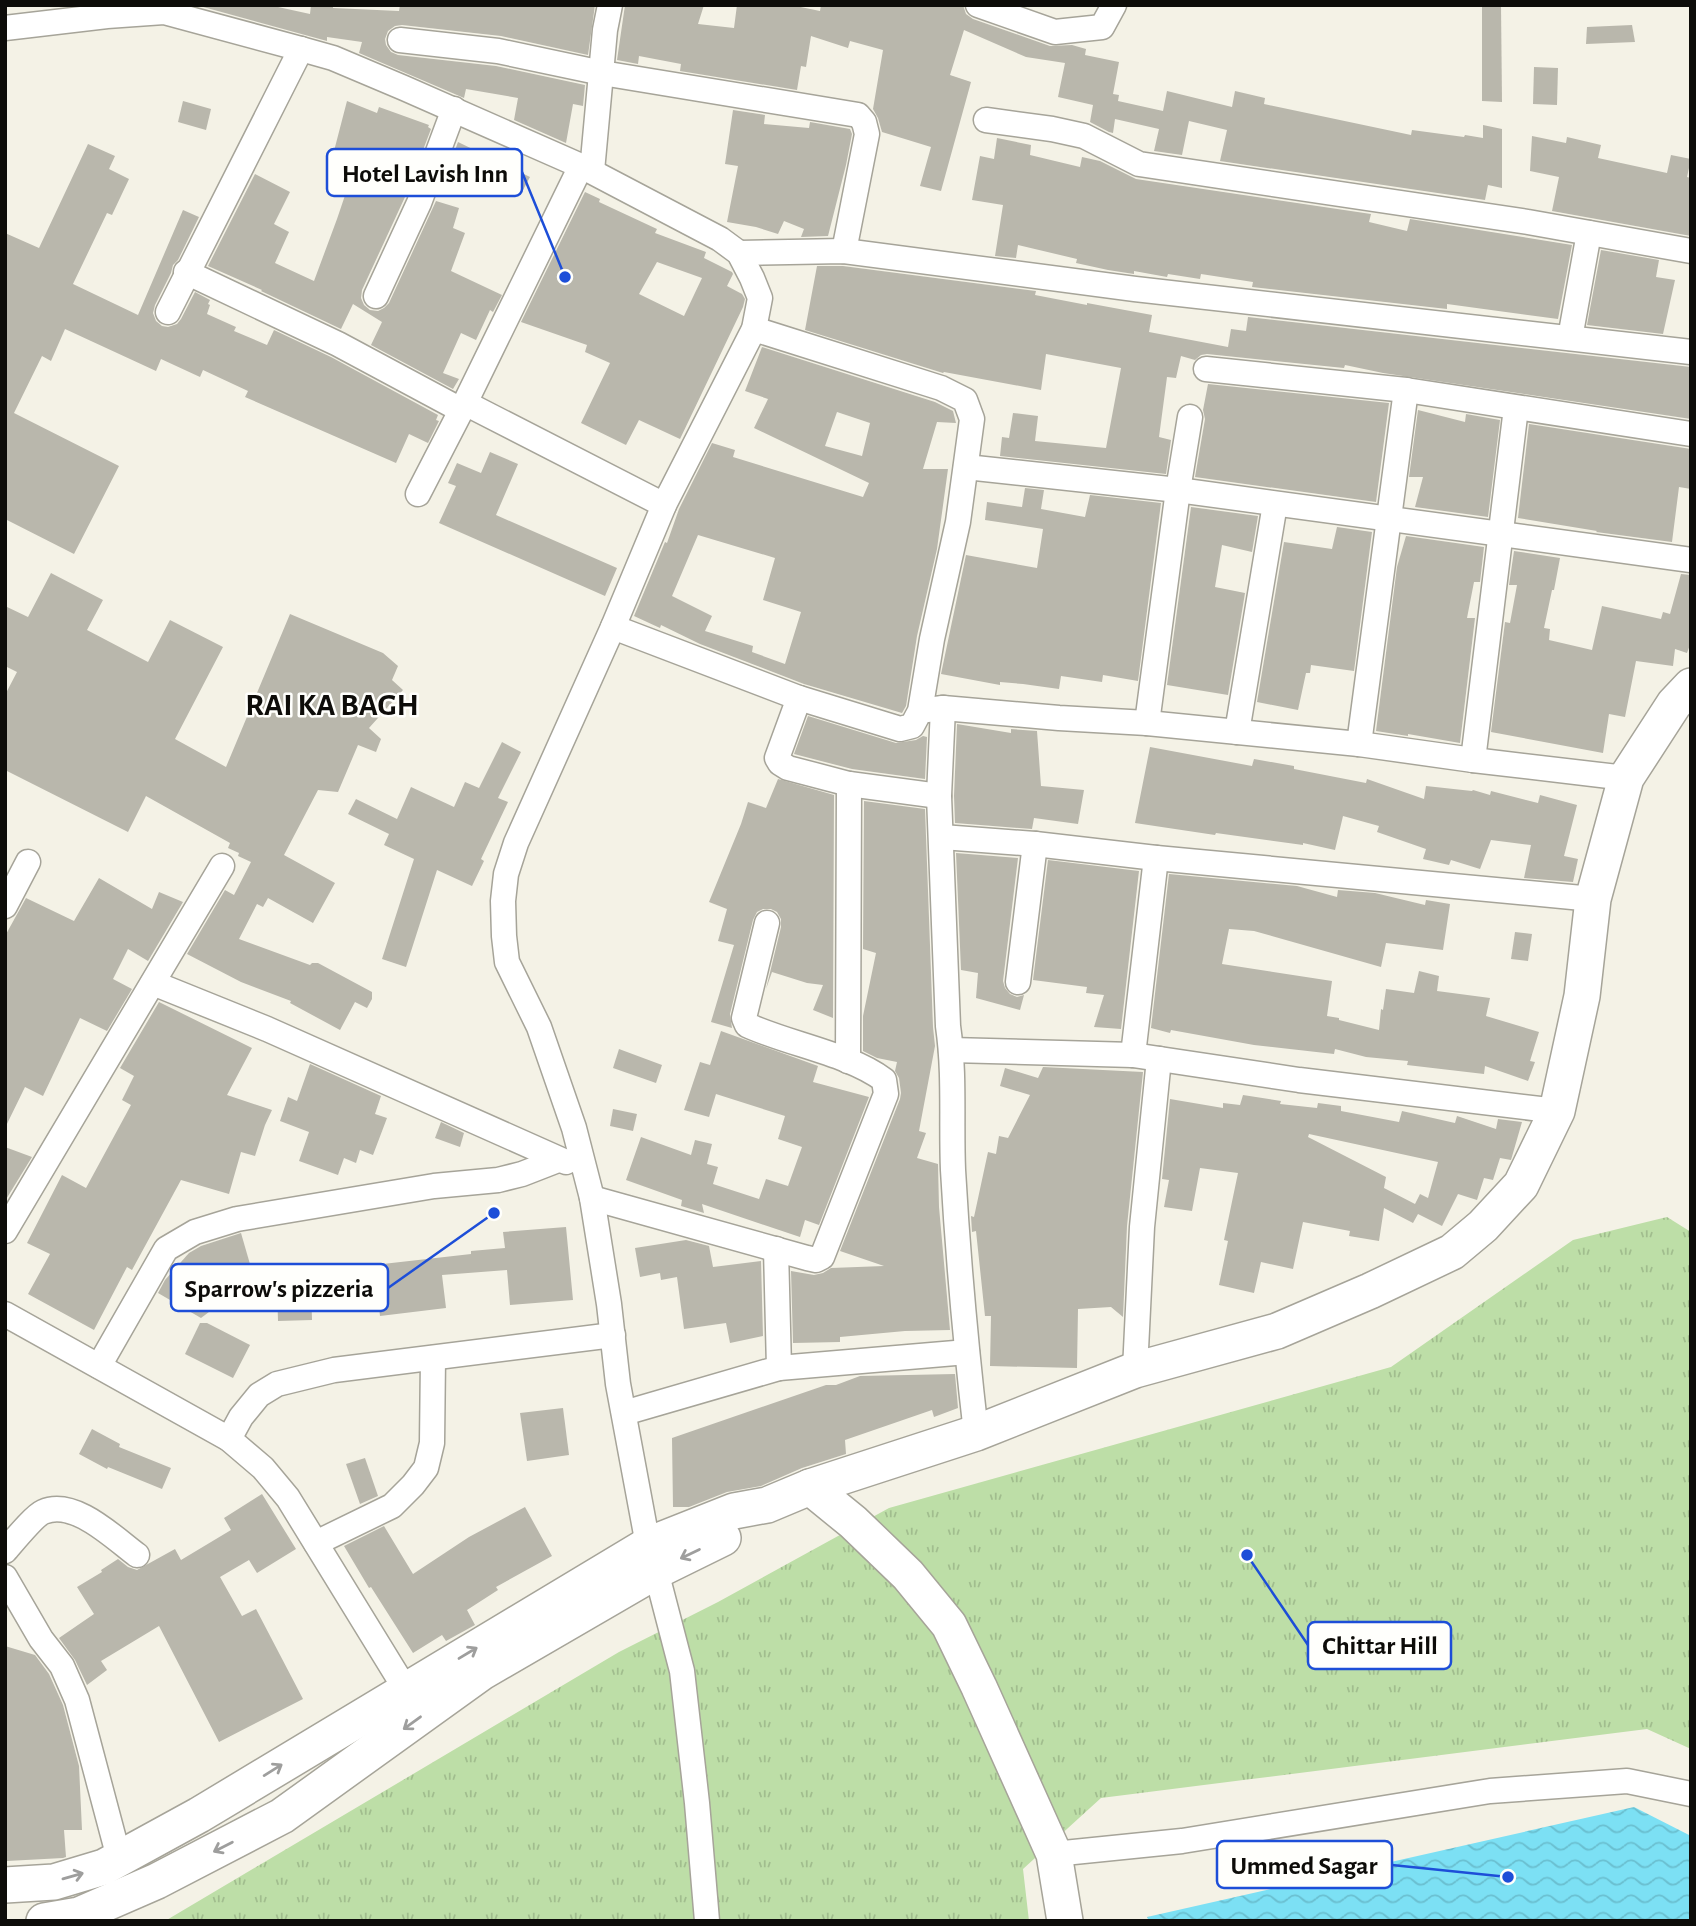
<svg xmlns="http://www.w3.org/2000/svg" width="1696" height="1926" font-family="'Alegreya Sans',sans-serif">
<defs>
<pattern id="grass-tufts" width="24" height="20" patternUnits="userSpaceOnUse" patternTransform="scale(1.75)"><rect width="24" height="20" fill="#bddea7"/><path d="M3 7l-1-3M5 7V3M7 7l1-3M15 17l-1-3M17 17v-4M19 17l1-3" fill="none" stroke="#a1bd8e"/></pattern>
<pattern id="water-waves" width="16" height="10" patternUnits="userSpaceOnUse" patternTransform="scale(1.75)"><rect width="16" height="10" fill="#7ce0f4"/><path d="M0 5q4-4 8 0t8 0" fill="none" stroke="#6abfd0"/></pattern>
</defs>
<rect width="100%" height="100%" fill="#f4f2e6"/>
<path fill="url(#grass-tufts)" d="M1667 1217 1691 1232V1749L1647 1729 1101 1798 1023 1869 1029 1921H165L619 1652 718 1602 889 1508 1391 1367 1573 1240Z"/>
<path fill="url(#water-waves)" d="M1634 1807 1691 1836V1921H1149L1147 1917Z"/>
<g fill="#b9b7ac" fill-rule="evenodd">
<path d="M196 5H269L310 14 311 5H333V8L399 11 400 5H595L588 55 501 36 402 25 395 26 388 31 385 39 386 45 391 52 398 55 496 66 585 85 583 106 573 104 566 143 514 120 518 98 466 89 464 98 359 53 362 42 327 37V41Z"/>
<path d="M625 5H704L698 24 734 28 737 5H791L820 11 821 5H963L966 14 973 19 1050 46 1072 45 1086 49 1085 55 1119 62 1113 94 1119 95 1118 101 1163 111 1167 91 1232 107 1235 91 1265 98 1264 104 1411 135 1412 130 1464 137 1465 135 1483 138V125L1502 129V188L1488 185 1485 200 1220 161 1227 130 1189 121 1182 155 1154 151 1159 129 1115 119 1113 133 1109 132 1090 122 1093 105 1058 97 1065 63 1026 57 964 30 950 75 971 82 941 191 920 186 931 147 882 132 878 118 873 109 883 50 850 41 848 48 811 36 806 67 801 66 797 90 680 71 681 64 639 56 638 64 617 60Z"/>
<path d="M1482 5H1501L1502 102 1482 101Z"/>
<path d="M1632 25 1635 42 1586 44 1587 27Z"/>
<path d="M1534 67 1558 68 1557 105 1533 104Z"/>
<path d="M183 101 211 109 206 130 178 122Z"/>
<path d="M347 101 377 113 379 107 429 125 428 127 431 129 423 150 418 149 401 191 407 193 405 197 362 290 361 298 364 305 370 310 378 311 384 308 389 303 436 201 459 208 453 228 465 233 451 271 502 295 493 312 490 310 476 340 461 333 443 373 459 379 453 389 371 345 382 322 353 304 341 329 261 291 262 290 208 266 255 174 290 192 274 224 289 232 275 263 314 281 337 219 357 160 334 151Z"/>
<path d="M733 110 765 115 764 124 809 128 810 122 850 129 852 134 846 165 828 236 801 237 804 229 784 221 778 234 756 227 727 222 738 166 725 164Z"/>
<path d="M1532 136 1566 143 1567 137 1601 145 1598 158 1667 173 1671 155 1691 159 1687 177 1691 178V236L1552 211 1559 177 1530 171Z"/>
<path d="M997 138 1031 145 1030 155 1080 167 1082 157 1100 161 1136 179 1371 214 1369 222 1407 231 1410 219 1572 245 1558 319 1447 304V309L1252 287 1253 282 1201 274 1200 279 1168 274 1167 277 1134 271V274L1108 270 1076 263 1077 259 1018 245 1016 258 995 256 1003 205 972 200 980 156 994 159Z"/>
<path d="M458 142 530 177 523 190 485 173 451 161Z"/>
<path d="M88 144 115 156 109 169 129 179 112 215 107 213 73 284 138 315 183 210 199 217 178 260 173 265 171 273 155 305 153 313 156 321 162 326 168 327 177 324 181 319 195 292 210 300 208 304 210 305 207 314 236 327 234 331 267 345 274 330 331 357 438 415 436 420 439 421 428 443 409 434 396 463 245 397 248 391 203 370 200 377 161 359 156 371 65 329 51 361 42 356 14 413 119 466 74 554 5 519V233L39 248Z"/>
<path d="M585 192 600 199 599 202 657 229 655 233 706 252 704 258 732 272 733 274 727 286 742 294 745 299 743 307 680 439 639 420 626 445 581 423 610 363 585 352 587 345 521 322ZM657 262 702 278 684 316 639 294Z"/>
<path d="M1601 250 1659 260 1656 277 1675 280 1663 334 1587 325Z"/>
<path d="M817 266H843L1036 291 1035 295 1087 305V303L1152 315 1149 332 1228 347 1231 329 1246 331 1248 317 1691 367V419L1383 373 1345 365 1344 368 1207 354 1201 355 1195 360 1181 356 1176 378 1167 377 1159 437 1171 440 1166 474 1000 456 1002 437 1009 438 1013 413 1038 416 1035 441 1106 448 1121 368 1046 354 1041 390 944 372 943 373 805 330Z"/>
<path d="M762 347 935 402 953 411 956 423 937 422 923 469H948L937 549 917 636 906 706 902 713 804 684 700 644 661 625 660 628 634 616 665 542 667 543 679 509 712 443 735 450 733 457 863 497 869 483 754 428 768 399 745 391ZM837 412 870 423 862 456 825 446ZM698 535 775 558 763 600 801 612 785 664 752 652 753 646 705 631 712 616 672 596Z"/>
<path d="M1208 384 1389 403 1376 502 1195 477 1205 419 1203 410Z"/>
<path d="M1418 410 1465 422 1466 414 1500 420 1488 517 1415 507 1423 477H1409Z"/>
<path d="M1529 424 1691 449V489L1679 487 1672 542 1596 532 1597 531 1518 518Z"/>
<path d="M490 452 518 464 496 515 617 568 605 596 439 523 456 486 448 483 457 463 481 473Z"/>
<path d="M1025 488 1044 490 1041 509 1085 517 1090 495 1161 503 1138 681 1103 675 1102 682 1061 676 1059 689 1023 684 1000 682V685L941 674 966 555 1037 568 1043 529 985 520 987 502 1022 507Z"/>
<path d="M1191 507 1258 516 1252 552 1222 545 1215 587 1245 593 1228 695 1167 685Z"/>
<path d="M1337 527 1372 532 1354 671 1311 665 1310 673H1306L1298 710 1257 702 1284 542 1332 549Z"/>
<path d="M1406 536 1484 547 1480 582H1474L1467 618H1475L1460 743 1408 734V736L1376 731 1397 567Z"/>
<path d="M1514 551 1560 558 1554 590H1552L1544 628 1550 629 1549 640 1592 650 1602 606 1661 619 1663 612 1670 614 1681 574 1691 575V642L1687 653 1675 649 1673 666 1636 661 1625 717 1609 714 1603 753 1491 732 1505 622 1510 623 1517 585H1509Z"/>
<path d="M51 573 103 600 87 630 148 662 170 620 223 647 175 739 226 767 290 614 383 653 398 666 392 680 403 690 369 728 381 739 376 752 358 745 338 792 318 790 284 855 335 883 313 923 268 898 263 907 257 904 239 939 310 965 312 963H318L372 992V999L367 1008 355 1002 340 1030 290 1003 291 1001 241 982 187 954 225 890 234 895 251 862 238 856 239 853 228 848 230 843 146 796 128 832 5 770V695L17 672 5 666V606L28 617Z"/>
<path d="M808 716 896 743 916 740 923 736 927 737 925 779 852 769 794 754Z"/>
<path d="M957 724 1011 733V729L1037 731 1041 786 1084 790 1078 824 1034 818 1032 829 955 823 954 796Z"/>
<path d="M502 742 521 752 498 798 508 802 481 859 484 861 472 886 437 870 406 967 382 959 414 859 384 845 389 834 348 814 356 799 397 819 411 787 454 807 465 782 479 788Z"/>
<path d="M1150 747 1252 766 1254 759 1294 766V769L1366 783 1367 779 1424 799 1426 786 1472 791 1473 790 1490 795 1491 791 1538 803 1540 795 1577 805 1564 856 1578 859 1573 882 1524 878 1531 845 1491 840 1480 869 1451 860 1449 865 1423 859 1426 849 1377 832 1379 826 1343 816 1335 850 1303 843V845L1216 833 1215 835 1135 823Z"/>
<path d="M778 779 834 795 833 1018 813 1010 823 985 807 983 772 972 766 989 781 927V919L777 912 771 909H763L757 912 753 920 730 1014 732 1028 711 1022 734 945 718 941 727 909 709 902 741 824 748 802 766 808Z"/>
<path d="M864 801 925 809 933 1027 935 1046 919 1131 926 1133 917 1158 938 1164 939 1207 950 1330 905 1331 840 1337V1342L793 1343 791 1271 814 1275 823 1273 831 1268 884 1266 840 1251 900 1099 901 1093 899 1078 895 1071 897 1062 877 1058 863 1051V1016L876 953 863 949Z"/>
<path d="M956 853 1018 858 1003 981 1005 988 1010 994 1017 997 1024 995 1020 1010 976 998 978 973 961 970Z"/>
<path d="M1048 860 1139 871 1121 1029 1094 1027 1104 995 1086 993 1087 987 1033 980Z"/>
<path d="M1169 874 1297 886 1337 897 1338 890 1375 893 1425 905 1426 900 1450 904 1443 950 1386 943 1381 967 1254 931 1229 929 1222 964 1332 981 1327 1016 1339 1018V1020L1379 1030 1381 1009 1383 1010 1386 989 1414 993 1419 971 1439 976 1437 991 1490 998 1486 1016 1539 1032 1530 1061 1535 1062 1528 1081 1485 1066 1484 1074 1407 1065 1408 1061 1366 1057 1335 1049 1334 1054 1254 1045 1171 1030 1170 1033 1151 1028Z"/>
<path d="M99 878 152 909 159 892 183 902 148 961 128 949 113 979 132 989 107 1031 80 1018 43 1096 25 1087 5 1128V936L26 898 74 921Z"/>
<path d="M1515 932 1532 934 1528 961 1511 959Z"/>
<path d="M159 1002 252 1048 227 1095 272 1110 265 1125 255 1156 241 1152 229 1194 181 1180 132 1270 127 1267 94 1330 28 1294 50 1254 27 1243 62 1175 86 1188 131 1105 122 1100 134 1076 120 1068Z"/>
<path d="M721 1031 818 1066 813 1082 869 1097 819 1225 805 1220 800 1237 702 1204 704 1213 681 1206 682 1200 626 1180 641 1137 691 1155 695 1140 712 1144 707 1164 718 1167 713 1184 759 1199 766 1179 788 1186 802 1147 778 1139 785 1116 716 1094 709 1117 684 1110 700 1062 710 1065Z"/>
<path d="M619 1049 662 1065 656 1083 613 1068Z"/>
<path d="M310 1064 381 1096 375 1114 387 1118 373 1155 360 1150 356 1163 344 1158 338 1175 299 1161 309 1132 280 1121 288 1097 297 1101Z"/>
<path d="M1043 1067 1143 1072 1127 1226 1123 1317 1111 1307 1078 1309 1077 1368 990 1366 991 1316H985L976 1231 972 1232 971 1216 974 1217 988 1152 996 1154 999 1136 1008 1138 1030 1095 1000 1086 1005 1068 1038 1078Z"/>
<path d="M1243 1095 1281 1101 1280 1104 1317 1108 1318 1103 1341 1106V1111L1399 1122 1402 1111 1455 1123 1457 1116 1496 1129 1498 1119 1522 1122 1511 1160 1500 1158 1493 1180 1484 1178 1477 1200 1458 1194 1442 1226 1418 1214 1413 1223 1384 1208 1379 1241 1349 1236 1350 1231 1303 1222 1293 1269 1261 1262 1254 1293 1219 1285 1228 1241 1224 1240 1238 1173 1200 1168 1192 1211 1164 1207 1169 1180 1162 1179 1170 1099 1223 1108V1103L1240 1105ZM1309 1134 1438 1162 1428 1198 1420 1194 1415 1204 1384 1188 1386 1177 1308 1137Z"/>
<path d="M613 1109 637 1114 633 1131 610 1126Z"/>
<path d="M441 1122 464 1133 460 1147 435 1138Z"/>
<path d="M5 1147 32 1157 5 1201Z"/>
<path d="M566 1227 573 1300 510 1305 507 1270 442 1275 446 1308 380 1316 374 1265 471 1254V1251L505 1248 503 1232Z"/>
<path d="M241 1233 254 1278 201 1318 158 1293 165 1280 189 1253 201 1246Z"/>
<path d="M686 1240 709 1246 713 1267 761 1261 763 1336 730 1343 726 1323 684 1329 677 1277 661 1280 660 1273 640 1277 635 1248Z"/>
<path d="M311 1288 312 1320 278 1321 277 1289Z"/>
<path d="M200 1323H207L250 1345 233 1378 185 1354Z"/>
<path d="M955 1374 958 1408 934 1417 932 1410 845 1440 846 1454 802 1468 761 1486 727 1492 689 1507H673L672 1438 826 1385H836L860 1376Z"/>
<path d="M563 1408 569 1455 527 1461 520 1413Z"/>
<path d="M92 1429 120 1444 119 1447 171 1468 162 1489 108 1467 107 1469 79 1454Z"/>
<path d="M365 1458 378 1496 360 1504 346 1464Z"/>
<path d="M262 1494 296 1549 257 1573 249 1560 220 1577 242 1616 256 1609 303 1699 219 1742 159 1626 101 1661 107 1670 87 1685 75 1660 59 1638 94 1614 77 1587 102 1572 101 1570 118 1559 128 1567 137 1570 175 1549 181 1560 231 1530 224 1518Z"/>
<path d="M525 1507 552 1556 496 1587 498 1590 467 1610 475 1625 446 1641 442 1635 413 1653 371 1587 369 1588 344 1546 384 1526 413 1574 469 1537Z"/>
<path d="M5 1646 35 1655 49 1674 63 1705 79 1766 82 1830H64L66 1857 63 1858 7 1861V1850H5Z"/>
</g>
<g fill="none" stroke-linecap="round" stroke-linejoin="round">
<g stroke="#a6a499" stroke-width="27">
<g id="street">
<path d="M978 5 1055 32 1102 27 1114 5"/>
<path d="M5 28 107 16 164 12 301 49 333 58 404 88 581 166 720 239 739 253 752 278 760 298 754 329 664 505 613 627 516 843 506 874 503 901 504 936 507 962 539 1027 574 1128 592 1198 609 1304 618 1384 648 1545"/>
<path d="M400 40 498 51 602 73 858 115 864 122 867 134 844 251"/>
<path d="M986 120 1052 129 1084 136 1139 164 1528 222 1691 251"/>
<path d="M592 171 605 30 610 5"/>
<path d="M739 253 844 251 1135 289 1691 352"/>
<path d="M186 272 338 344 461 410"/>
<path d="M376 296 419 203 454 109"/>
<path d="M168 312 301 49"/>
<path d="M1570 338 1589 233"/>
<path d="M1206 369 1406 390 1691 434"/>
<path d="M465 403 664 505"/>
<path d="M966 467 1178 490 1691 560"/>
<path d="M418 494 465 403 581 166"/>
<path d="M613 627 799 698 900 729 912 726 920 711 932 639 958 522 972 419 965 400 941 388 754 329"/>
<path d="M799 698 777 758 780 763 788 768 849 784 939 796"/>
<path d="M943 708 939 796 948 1026C955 1074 951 1122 953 1170 958 1258 966 1346 976 1433"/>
<path d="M927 710 943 708 1059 718 1147 723 1359 744 1473 760 1626 778"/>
<path d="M1147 723 1178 490 1190 417"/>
<path d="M1237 732 1275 504"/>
<path d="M1359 744 1406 390"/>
<path d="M1473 760 1516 408"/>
<path d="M942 837 1035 844 1156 858 1593 899"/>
<path d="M5 906 28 862"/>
<path d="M1018 982 1035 844"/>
<path d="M153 983 267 1029 566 1162"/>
<path d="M951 1050 1133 1055 1299 1080 1557 1111"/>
<path d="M1133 1055 1156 858"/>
<path d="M848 1061 849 784"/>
<path d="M592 1198 807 1258 816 1260 822 1257 886 1094 884 1080C850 1054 788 1044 747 1025L744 1018 767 923"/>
<path d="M5 1231 222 866"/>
<path d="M5 1314 229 1439 263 1468 288 1498 406 1690"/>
<path d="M99 1366 166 1249 195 1232 237 1219 434 1186 498 1180 522 1174 558 1160"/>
<path d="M779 1368 967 1352"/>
<path d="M1135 1370 1142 1227 1159 1059"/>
<path d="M624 1413 779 1368 776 1249"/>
<path d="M229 1439 241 1417 259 1395 277 1384 334 1370 613 1335"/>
<path d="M316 1543 392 1506 413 1485 426 1468 432 1443 433 1358"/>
<path d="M5 1551C13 1542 34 1516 43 1512 74 1498 114 1538 137 1555"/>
<path d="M656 1571 682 1671 697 1803 707 1921"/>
<path d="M5 1577 41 1639 62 1666 77 1700 119 1858"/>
<path d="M1054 1854 1182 1841 1490 1791 1627 1781 1691 1794"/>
</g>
</g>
<g stroke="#a6a499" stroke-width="38">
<g id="secondary">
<path d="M810 1487 853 1522 908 1575 949 1625 979 1687 1054 1854 1065 1921"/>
<path d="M5 1885 54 1882 104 1867 199 1815 648 1545 734 1511 767 1505 810 1487 976 1433 1135 1370 1277 1331 1370 1291 1452 1252 1483 1226 1521 1185 1557 1111 1582 996 1593 899 1626 778 1674 704 1691 686"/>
<path d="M44 1921 79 1915 157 1881 282 1816 482 1672 656 1571 723 1538"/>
</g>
</g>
<use href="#street" stroke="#fff" stroke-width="24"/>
<use href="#secondary" stroke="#fff" stroke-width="35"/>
</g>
<defs><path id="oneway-shaft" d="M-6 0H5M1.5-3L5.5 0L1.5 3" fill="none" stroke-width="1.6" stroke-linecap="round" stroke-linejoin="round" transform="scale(1.75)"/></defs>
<g stroke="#9e9e9d">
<use href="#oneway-shaft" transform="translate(690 1554) rotate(154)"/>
<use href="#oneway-shaft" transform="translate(468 1653) rotate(-31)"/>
<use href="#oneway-shaft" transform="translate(412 1723) rotate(144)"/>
<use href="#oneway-shaft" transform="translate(273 1770) rotate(-32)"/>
<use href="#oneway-shaft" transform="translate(223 1847) rotate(153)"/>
<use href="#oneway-shaft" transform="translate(73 1876) rotate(-16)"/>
</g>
<g text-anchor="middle" stroke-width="5" stroke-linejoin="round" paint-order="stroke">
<g font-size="32" font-weight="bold" fill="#0d0c09" stroke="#fffffc">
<text x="332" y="715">RAI KA BAGH</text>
</g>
</g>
<path fill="none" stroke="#1d4ed8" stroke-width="2.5" d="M565 277L522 172M494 1213L388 1288M1247 1555L1308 1645M1508 1877L1392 1865"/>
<g fill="#1d4ed8" stroke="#fffffc" stroke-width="2.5">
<circle cx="565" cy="277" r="7"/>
<circle cx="494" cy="1213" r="7"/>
<circle cx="1247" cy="1555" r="7"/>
<circle cx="1508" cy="1877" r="7"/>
</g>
<g fill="#fffffc" stroke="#1d4ed8" stroke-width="2.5">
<rect x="327" y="149" width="195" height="47" rx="7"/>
<rect x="171" y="1264" width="217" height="47" rx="7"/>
<rect x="1308" y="1622" width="143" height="47" rx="7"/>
<rect x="1217" y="1841" width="175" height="47" rx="7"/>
</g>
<g font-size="26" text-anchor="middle" font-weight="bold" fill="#0d0c09">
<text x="425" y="182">Hotel Lavish Inn</text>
<text x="279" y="1297">Sparrow's pizzeria</text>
<text x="1380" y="1654">Chittar Hill</text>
<text x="1304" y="1874">Ummed Sagar</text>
</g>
<rect width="1696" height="1926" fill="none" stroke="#0d0c09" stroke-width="14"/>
</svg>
